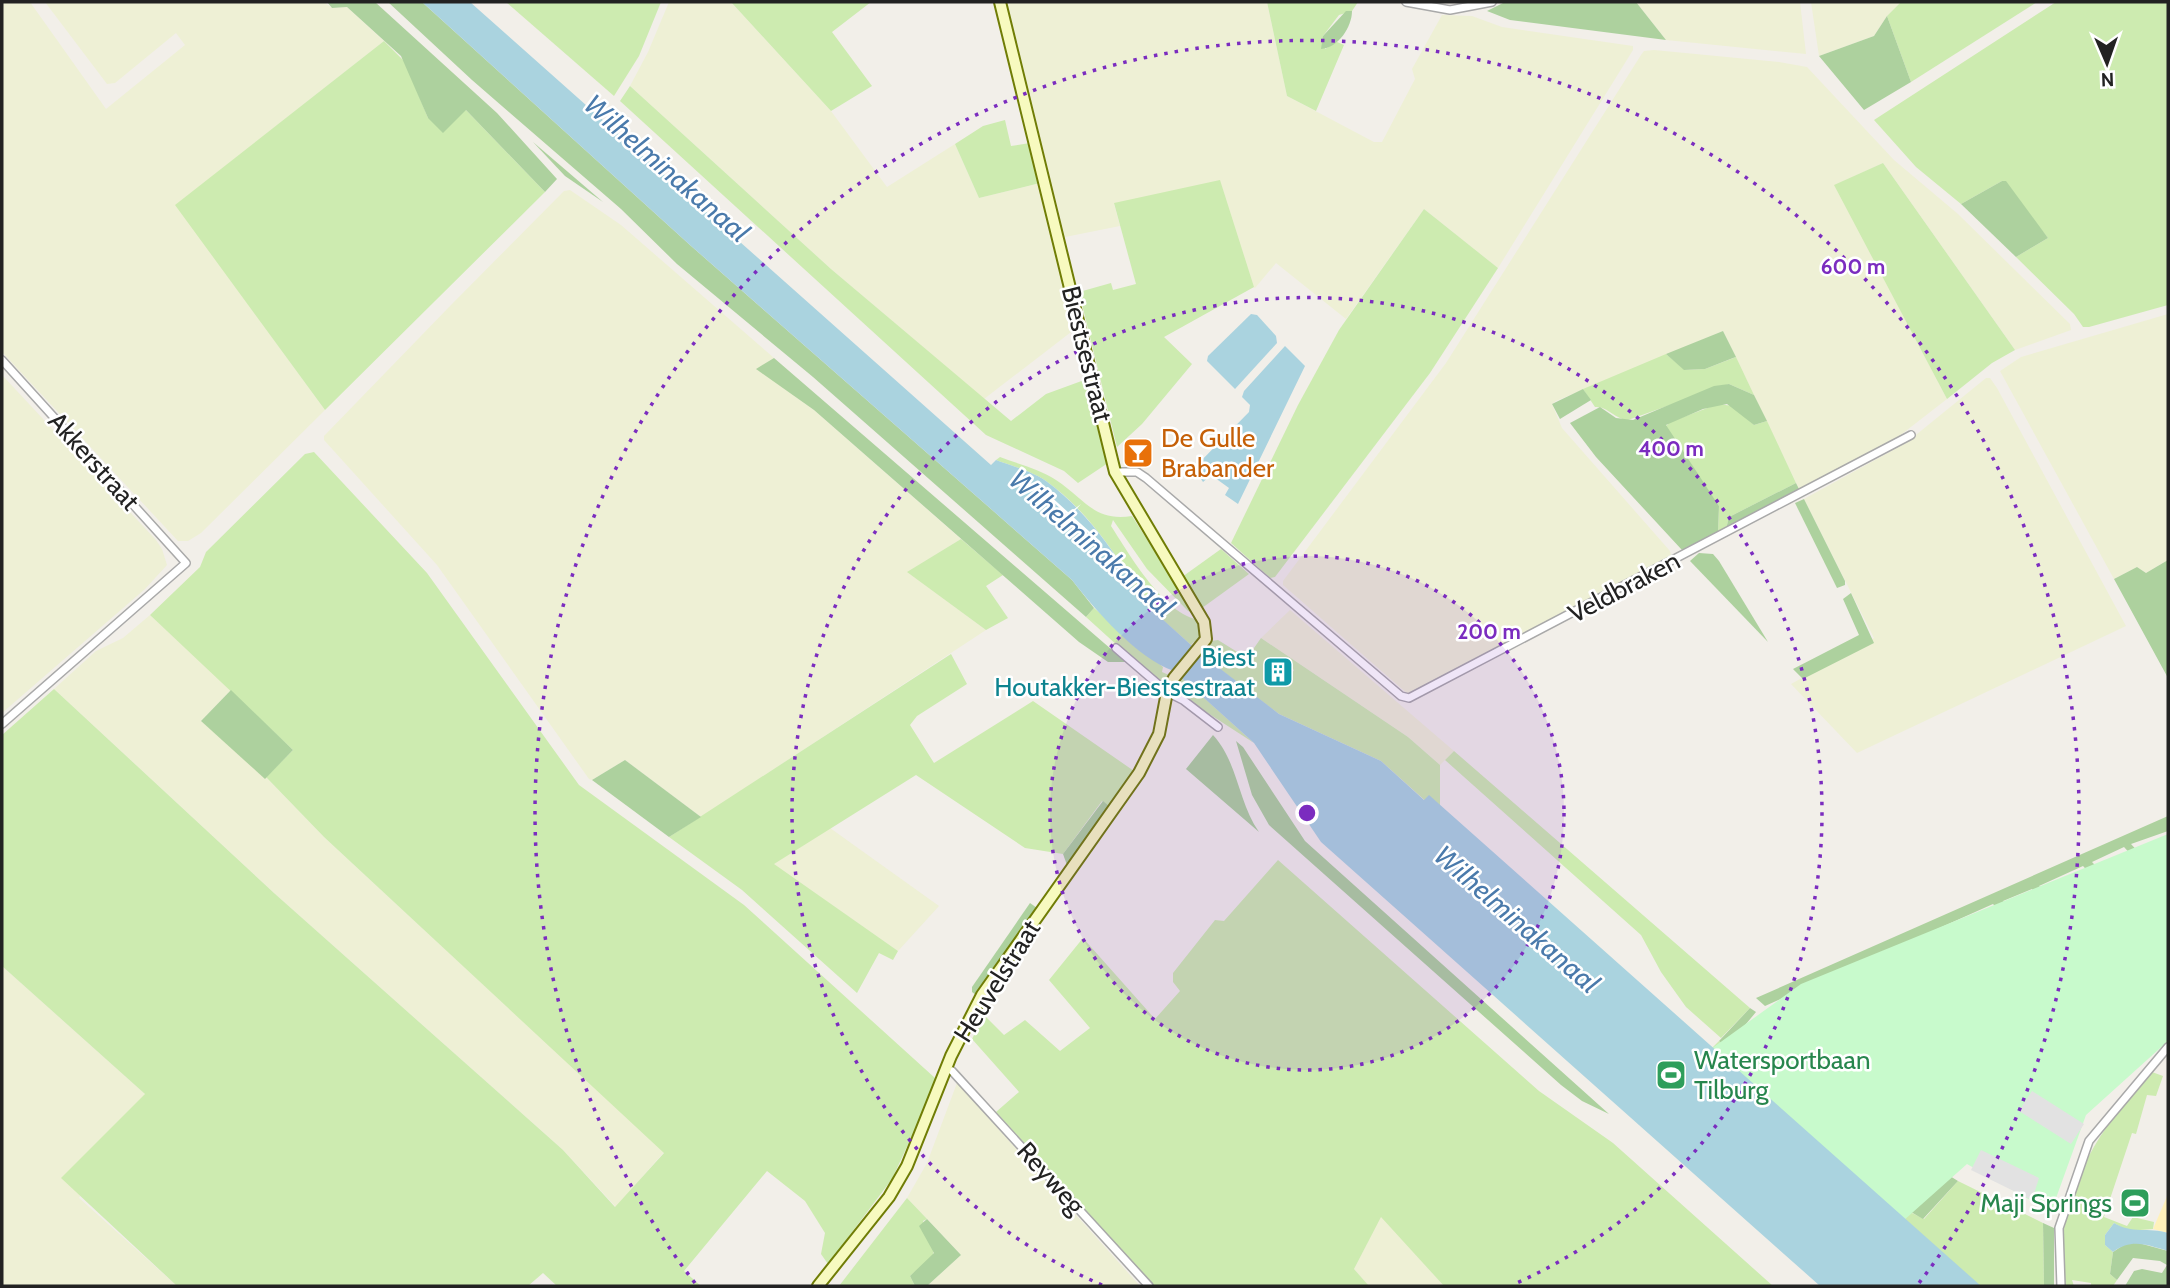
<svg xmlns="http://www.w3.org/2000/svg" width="2170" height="1288" font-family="Cabin,sans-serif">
<rect width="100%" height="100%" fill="#f2efe9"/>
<path fill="#ebdbe8" d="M1278 660 1294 671 1287 682 1271 672Z"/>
<g fill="#eef0d5">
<path d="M2 2H30L106 109 185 45 176 33 115 83 107 84 45 2H324L332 8 347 7 384 41 176 205 325 410 201 533 188 541H178L2 352Z"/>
<path d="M669 2H731L831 111 887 187 955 144 979 198 1040 183 1075 329 984 399 831 269 630 86 648 52Z"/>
<path d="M1006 2H1267L1287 96 1374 142H1382L1415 79 1412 69 1442 15 1472 16 1502 27 1633 46V50L1498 268 1424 209 1346 319 1276 263 1255 288 1114 204 1120 226 1065 237Z"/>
<path d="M1636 2H1800L1806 54 1666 40Z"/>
<path d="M1811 2H1901L1887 16 1874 36 1819 56Z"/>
<path d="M1654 50 1779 62 1807 67 1894 160 1958 214 2070 324 2071 330 2015 350 1883 163 1835 185 1947 399 1889 444 1800 491 1723 331 1556 401 1552 404 1562 428 1670 551 1672 560 1409 695 1283 585V581L1446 363 1641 55 1644 51Z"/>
<path d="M570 190 621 225 774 358 757 369 814 410 961 539 908 572 986 630 701 817 625 760 592 780 589 779 437 565 324 440V436L450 306 564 191Z"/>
<path d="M2168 314V560L2146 573 2137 567 2114 579 2000 371 2021 357Z"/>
<path d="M2 375 156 540 162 549 167 565 145 589 2 713Z"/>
<path d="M1986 378H1990L1997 388 2126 626 1857 753 1791 684 1874 638 1804 499 1906 443Z"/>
<path d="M1290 610 1454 751 1440 765 1408 737 1261 638Z"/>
<path d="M150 615 231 690 201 721 266 777 324 837 664 1152 616 1207 563 1150 274 893 54 689 96 651 123 638Z"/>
<path d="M830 828 939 906 898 951 773 864Z"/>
<path d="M2 966 145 1094 79 1198 177 1286H2Z"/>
<path d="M957 1083 1140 1286H927L961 1255 907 1198 927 1163Z"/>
<path d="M1381 1216 1444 1286H1369L1354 1269Z"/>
</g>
<g fill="#cdebb0" fill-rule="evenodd">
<path d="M506 2H661L639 56 614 96Z"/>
<path d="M731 2H871L832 32 872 86 831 111Z"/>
<path d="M1267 2H1358L1352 11 1339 15 1323 36 1325 49 1337 42 1344 45 1316 111 1287 96Z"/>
<path d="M1901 2H2037L1911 82 1887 16Z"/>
<path d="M2056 2H2168V305L2089 327H2083L2074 314 2016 257 2048 238 2002 181 1961 204 1916 167 1874 120Z"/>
<path d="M384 41 405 62 428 118 466 110 545 192 325 410 175 205Z"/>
<path d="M630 86 831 269 1011 421 1046 394 1087 379 1108 463 1078 483 1064 471 986 435 620 101Z"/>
<path d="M1005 120 1011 146 1030 143 1040 183 979 198 955 144 983 126Z"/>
<path d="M1883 163 2015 350 1992 363 1947 399 1834 185Z"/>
<path d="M1220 180 1254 287 1164 337 1192 364 1142 424 1117 447 1079 292 1111 283 1113 290 1136 284 1114 203Z"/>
<path d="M1424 209 1498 268 1430 373 1275 577 1270 578 1231 543 1298 405 1339 330Z"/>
<path d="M1666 354 1685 370 1705 369 1736 357 1754 395 1729 384 1628 420C1614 419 1608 406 1595 407L1583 389Z"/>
<path d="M1718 404 1733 406 1754 425 1767 421 1796 483 1729 517 1726 529 1718 533 1719 506 1665 427 1670 422Z"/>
<path d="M314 452 427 573 579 785 744 905 935 1078 930 1097 892 1179 828 1264 821 1254 825 1233 805 1201 767 1171 684 1271 701 1286H557L543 1273 528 1286H177L61 1178 145 1094 2 966V735L54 689 274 893 563 1150 615 1207 664 1153 324 837 266 777 293 750 150 615 200 567 206 552 305 454Z"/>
<path d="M1000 457C1018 464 1040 469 1056 480 1085 499 1094 522 1132 516L1194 613 1188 611 1147 569 1113 520 1111 526C1130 555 1164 615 1200 620L1204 636 1199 644 1194 642 1191 645 1129 590 1135 584C1109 545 1084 508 1046 481 1032 471 1012 466 996 460Z"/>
<path d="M961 539 1003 575 986 586 1008 618 986 630 907 572Z"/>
<path d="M1221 549 1249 574 1202 608 1182 577Z"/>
<path d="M1094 608 1163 667 1162 672 1171 676 1161 681 1150 675 1086 617Z"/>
<path d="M1261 638 1408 737 1440 765V814L1381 761 1279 714 1204 657 1208 652 1205 648 1211 641 1218 640 1247 658ZM1278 660 1294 670 1287 682 1272 672Z"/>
<path d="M951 654 967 684 917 716 910 725 934 763 1033 701 1134 771 1109 806 1102 801 1063 854 1025 848 916 775 774 864 898 951 893 960 879 953 857 993 742 890 669 837Z"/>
<path d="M1181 677 1254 743 1183 697 1178 691Z"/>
<path d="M1454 751 1750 1008 1721 1038 1686 1007 1661 972 1641 935 1445 760Z"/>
<path d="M1278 860 1539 1091 1613 1143 1773 1286H1444L1381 1217 1354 1269 1369 1286H1154L996 1112 1019 1092 972 1039 984 1015 1004 1035 1025 1020 1060 1051 1090 1028 1049 980 1083 938 1155 1019 1180 991 1173 982V973L1215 920 1224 921Z"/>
<path d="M1719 1041 1910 1212 1924 1219 1958 1181 2043 1223 2044 1286H1977L1711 1049Z"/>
<path d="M2152 1072 2163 1076 2156 1096 2147 1095 2136 1134 2132 1133 2104 1217 2127 1226 2133 1217 2154 1222 2153 1229 2127 1231 2114 1223 2105 1235V1245L2113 1252 2110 1274 2117 1280 2113 1286H2091V1283L2072 1280 2074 1286H2064C2064 1270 2061 1253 2063 1237 2070 1171 2108 1119 2152 1072Z"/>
<path d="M907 1198 927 1219 923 1221 934 1249 933 1256 910 1276 915 1286H839Z"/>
</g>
<g fill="#add19e">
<path d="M327 2H375L497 113 557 179 545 192 466 110 443 133 428 118 401 56 347 7 332 8Z"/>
<path d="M388 2H422L690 245 1072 580 1094 608 1086 617 813 377 677 264 621 209 472 80Z"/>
<path d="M1505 2H1636L1666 40 1510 20 1487 11Z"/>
<path d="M1346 11H1352C1352 27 1338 48 1321 49L1323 36Z"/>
<path d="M1887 16 1911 82 1864 110 1819 56 1874 36Z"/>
<path d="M533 142 603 202 565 176Z"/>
<path d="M2002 181H2006L2048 238 2016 257 1961 204Z"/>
<path d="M1723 331 1736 357 1733 358 1705 369 1684 370 1666 354Z"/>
<path d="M774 358 1126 662H1108L1079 642 814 410 756 369Z"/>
<path d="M1729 384 1754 395 1767 421 1754 425 1727 404 1703 409 1666 425 1719 506 1718 533 1682 550 1596 457 1570 423 1600 407 1616 418 1633 420 1714 386Z"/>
<path d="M1583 389 1591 400 1560 419 1552 404Z"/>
<path d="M1796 483 1800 491 1726 529 1729 517Z"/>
<path d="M1804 499 1845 581V585L1837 588 1795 503Z"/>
<path d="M1699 553 1713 554 1719 561 1768 642 1690 561Z"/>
<path d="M2168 560V678L2114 579 2137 567 2146 573Z"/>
<path d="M1851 593 1874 643 1803 679 1793 669 1859 635 1843 599Z"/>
<path d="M231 690 293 750 265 779 201 721Z"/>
<path d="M1213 735C1238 762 1238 802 1259 832L1186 769Z"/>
<path d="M1236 741 1243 747 1305 841 1609 1114 1582 1101 1561 1085 1269 825 1252 795Z"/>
<path d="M625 760 701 817 669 837 592 780Z"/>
<path d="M1103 801 1109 806 1067 865 1063 854Z"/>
<path d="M2168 816V831L2131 844 2166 882 2161 887 2124 847 2092 862 2168 942 2120 905 2083 866 2039 886 2091 937 2078 938 2032 889 2003 901 2057 958 2051 964 1993 904 1765 1006 1756 998Z"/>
<path d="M1030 903 1037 908 976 995 972 992V987Z"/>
<path d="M1750 1008 1756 1012 1731 1042 1958 1181 1923 1219 1911 1212 1719 1041Z"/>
<path d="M927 1219 961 1255 927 1286H915L910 1276 934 1253 919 1226Z"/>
<path d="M2043 1223 2054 1228V1286H2044Z"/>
<path d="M2135 1242 2168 1251V1286H2125L2134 1271 2142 1269 2162 1273 2167 1265 2160 1261 2133 1258 2117 1280 2110 1274 2113 1252 2125 1244Z"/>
</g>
<path fill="#fff1ba" d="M2168 1194V1233L2153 1229Z"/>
<path fill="#c8facc" d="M2168 834V1041L2086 1115 2051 1212 1967 1164 1903 1221 1711 1049 1801 984Z"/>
<g fill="#e2e2e2">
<path d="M2032 1091 2084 1124 2071 1144 2019 1111Z"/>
<path d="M1981 1150 2039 1178 2032 1200 1971 1170Z"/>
</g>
<g fill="#aad3df">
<path d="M422 2H470L991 465 996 460C1012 466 1032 471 1046 481 1084 509 1109 545 1135 584L1130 590 1201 654 1279 714 1381 761 1424 800 1429 795 1981 1286H1820L1321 842 1254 743 1174 671C1137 658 1096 611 1072 580L690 245Z"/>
<path d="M1251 314 1257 315 1276 336 1277 343 1235 389 1207 361 1208 356Z"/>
<path d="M1285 346 1305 366 1238 504 1225 495 1229 488 1211 475 1203 482 1194 468 1249 412 1250 405 1242 397 1244 391Z"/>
<path d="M2114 1223C2131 1234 2149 1227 2168 1233V1251C2147 1245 2132 1238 2113 1252L2105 1245V1235Z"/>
</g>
<path fill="#fff" d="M1036 483 1069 513 1081 504 1071 515 1100 541 1099 543 1034 485Z"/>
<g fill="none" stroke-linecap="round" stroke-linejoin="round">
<g stroke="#a9a9a9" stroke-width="10">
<g id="street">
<path d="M1406 2 1450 10 1492 2"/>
<path d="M2 360 186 563 2 724"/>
<path d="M1115 472H1137L1146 478 1401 696 1409 698 1911 435"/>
<path d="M1116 648 1167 692 1183 700 1218 727"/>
<path d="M952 1071 1149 1286"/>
<path d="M2061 1286 2059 1228 2089 1141 2168 1047"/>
</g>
</g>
<g stroke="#707d05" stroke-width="14">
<path id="secondary" d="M818 1286 889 1197 907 1166 951 1056 982 995 1139 773 1159 734 1167 692 1174 678 1206 639 1204 622 1115 472 1000 2"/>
</g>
<use href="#street" stroke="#fff" stroke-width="7"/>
<use href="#secondary" stroke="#f7fabf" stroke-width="10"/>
</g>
<circle cx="1307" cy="813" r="257" fill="#7b2cbf" fill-opacity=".12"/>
<g fill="none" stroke="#7b2cbf" stroke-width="3.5" stroke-dasharray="3.5 7">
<circle cx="1307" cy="813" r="257"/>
<path d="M1102 1285A515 515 0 1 1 1512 1285"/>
<path d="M695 1283A772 772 0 1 1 1919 1283"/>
</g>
<defs>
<g id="bar-square" transform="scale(1.575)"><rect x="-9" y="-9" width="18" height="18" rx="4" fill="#e8710a" stroke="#fff"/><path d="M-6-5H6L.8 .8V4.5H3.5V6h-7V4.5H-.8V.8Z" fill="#fff"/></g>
<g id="building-square" transform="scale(1.575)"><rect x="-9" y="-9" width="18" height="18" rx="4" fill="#0f9aa8" stroke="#fff"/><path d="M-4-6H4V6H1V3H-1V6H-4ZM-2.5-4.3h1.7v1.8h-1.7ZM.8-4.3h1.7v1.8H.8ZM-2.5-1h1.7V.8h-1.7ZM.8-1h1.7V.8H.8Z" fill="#fff"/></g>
<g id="stadium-square" transform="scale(1.575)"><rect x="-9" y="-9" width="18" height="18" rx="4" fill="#2e9e5b" stroke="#fff"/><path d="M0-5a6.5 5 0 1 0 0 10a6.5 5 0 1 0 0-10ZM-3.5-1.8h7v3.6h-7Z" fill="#fff"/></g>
</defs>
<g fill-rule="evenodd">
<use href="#bar-square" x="1138" y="453"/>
<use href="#building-square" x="1278" y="672"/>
<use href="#stadium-square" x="1671" y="1075"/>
<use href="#stadium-square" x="2135" y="1203"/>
</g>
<g text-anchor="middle" stroke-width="5" stroke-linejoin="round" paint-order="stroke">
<g font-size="26" fill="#222" stroke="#fff">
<text transform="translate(1087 354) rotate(76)" y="9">Biestsestraat</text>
<text transform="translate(94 461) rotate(48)" y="9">Akkerstraat</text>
<text transform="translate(1624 587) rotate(-28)" y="9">Veldbraken</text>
<text transform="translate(997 981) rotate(-58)" y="9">Heuvelstraat</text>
<text transform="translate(1051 1178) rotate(48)" y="9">Reyweg</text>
</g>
<g font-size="26" fill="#c56008" stroke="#fff" text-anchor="start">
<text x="1161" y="447">De Gulle<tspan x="1161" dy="30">Brabander</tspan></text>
</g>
<g font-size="26" fill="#0d838f" stroke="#fff" text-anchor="end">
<text x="1255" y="666">Biest<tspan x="1255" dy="30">Houtakker-Biestsestraat</tspan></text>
</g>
<g font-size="26" fill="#27864d" stroke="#fff" text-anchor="start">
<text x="1694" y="1069">Watersportbaan<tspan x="1694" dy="30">Tilburg</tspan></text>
<text x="2112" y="1212" text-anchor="end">Maji Springs</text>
</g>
<g font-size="28" font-style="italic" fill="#4a7aab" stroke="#fff">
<text transform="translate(667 168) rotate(41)" y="10">Wilhelminakanaal</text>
<text transform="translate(1092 543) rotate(41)" y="10">Wilhelminakanaal</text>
<text transform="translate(1517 919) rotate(41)" y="10">Wilhelminakanaal</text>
</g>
</g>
<circle cx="1307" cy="813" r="10" fill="#7b2cbf" stroke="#fff" stroke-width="3.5"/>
<g font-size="21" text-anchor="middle" font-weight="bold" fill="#7b2cbf" stroke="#fff" stroke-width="5" stroke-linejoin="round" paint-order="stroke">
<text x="1853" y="274">600 m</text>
<text x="1671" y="456">400 m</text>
<text x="1489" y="639">200 m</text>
</g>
<rect width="2170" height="1288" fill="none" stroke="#222222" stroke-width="7"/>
<g transform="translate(2107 63) rotate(178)" stroke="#ffffff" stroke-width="5" paint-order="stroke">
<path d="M0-5L12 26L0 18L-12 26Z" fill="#222222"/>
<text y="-10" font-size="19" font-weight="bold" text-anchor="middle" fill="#222222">N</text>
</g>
</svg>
